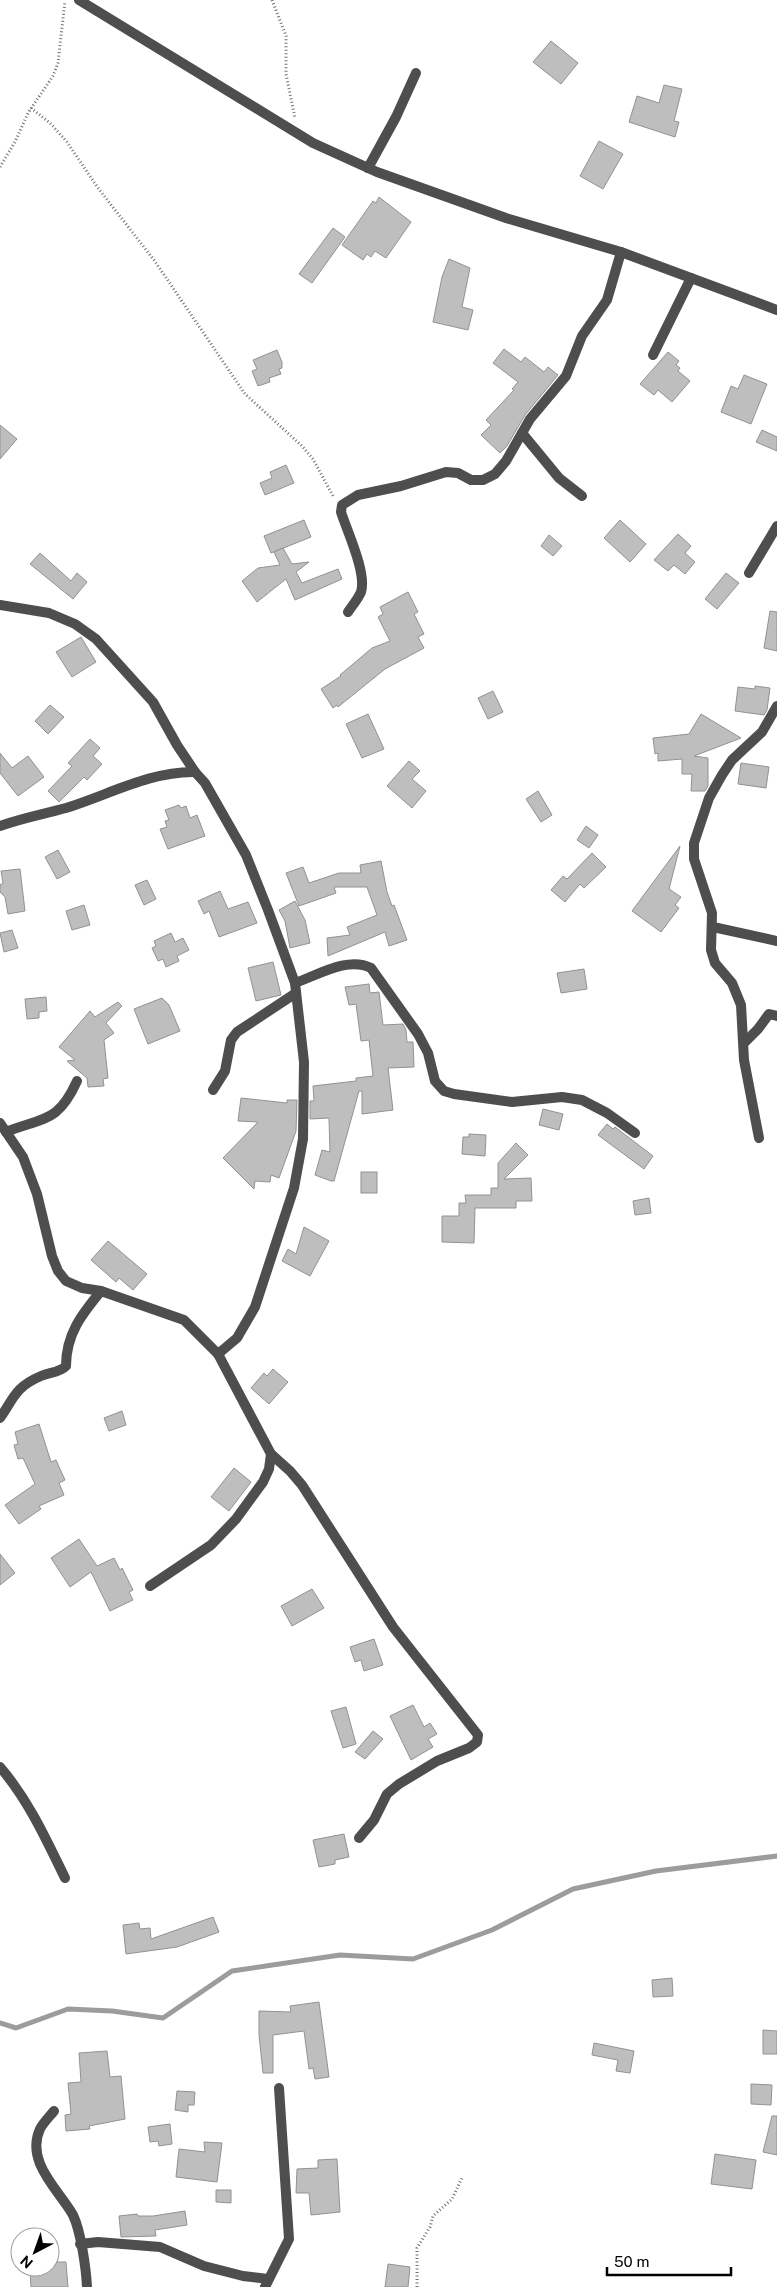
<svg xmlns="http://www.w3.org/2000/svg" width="777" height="2287" font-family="'Public Sans',sans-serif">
<rect width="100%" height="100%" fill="#fff"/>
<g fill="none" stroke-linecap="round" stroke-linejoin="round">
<path stroke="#9c9c9c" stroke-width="5" d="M0 2023 16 2028 68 2009 112 2011 163 2018 232 1971 340 1955 413 1959 492 1930 573 1889 656 1871 777 1856"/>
</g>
<g fill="#bebebe" stroke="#929292">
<path d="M551 41 578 63 561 84 533 62Z"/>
<path d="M664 85 682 89 674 121 679 122 675 137 629 122 637 96 659 103Z"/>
<path d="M599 141 623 154 603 189 580 176Z"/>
<path d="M379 197 411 222 386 258 375 251 371 257 367 254 363 260 342 245 373 201 376 203Z"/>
<path d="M333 228 345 237 312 283 299 274Z"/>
<path d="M449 259 470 268 462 307 473 310 468 330 433 322 442 277Z"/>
<path d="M504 349 521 362 525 357 544 372 548 367 558 375 525 415 507 446 500 453 481 435 491 425 486 420 514 390 512 389 518 382 493 363Z"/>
<path d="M277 350 282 362V368L279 369 281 374 269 378 270 382 258 386 252 371 257 369 253 360Z"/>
<path d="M668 352 679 361 676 365 680 368 678 371 690 381 672 402 658 390 654 395 640 384Z"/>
<path d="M744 375 767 384 751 424 721 412 731 386 738 389Z"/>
<path d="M0 425 17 439 0 459Z"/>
<path d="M762 430 777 437V451L756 442Z"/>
<path d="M286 465 294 483 265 495 260 483 272 478 270 472Z"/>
<path d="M304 520 311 537 271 553 264 536Z"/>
<path d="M620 520 646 544 630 562 604 538Z"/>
<path d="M678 534 691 546 685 553 695 562 685 574 674 565 668 571 654 560Z"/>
<path d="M549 535 562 546 553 556 541 546Z"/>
<path d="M283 548 292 564 309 562 296 572 302 583 338 569 342 579 295 600 286 579 257 602 242 581 258 568 280 565 274 552Z"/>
<path d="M40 553 71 581 77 573 87 582 73 599 30 564Z"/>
<path d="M726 573 739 583 717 609 705 599Z"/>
<path d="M408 592 418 612 414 614 424 634 418 637 424 648 385 669 338 707 337 705 333 708 321 689 341 676 340 675 372 648 390 641 378 617 383 614 380 607Z"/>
<path d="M770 611 777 612V651L764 648Z"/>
<path d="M81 637 96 662 72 677 56 652Z"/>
<path d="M755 686 770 688 767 710 764 715 735 711 738 687 755 689Z"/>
<path d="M493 691 503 712 488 719 478 698Z"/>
<path d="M50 705 64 717 48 734 35 721Z"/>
<path d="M368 714 384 749 362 758 346 724Z"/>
<path d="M701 714 741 738 694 756 708 758V786L705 791H691L692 774H682V759L658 761V753L655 754 653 738 689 734Z"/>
<path d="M90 739 100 748 93 756 102 764 87 780 84 777 59 802 48 791 72 766 68 763Z"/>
<path d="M0 753 12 768 28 756 44 777 18 796 0 773Z"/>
<path d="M409 761 420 771 412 779 426 791 412 808 387 786Z"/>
<path d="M741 763 769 767 766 788 738 784Z"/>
<path d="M538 791 552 815 541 822 526 799Z"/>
<path d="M179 805 181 808 186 806 190 818 197 815 205 836 168 849 160 829 167 827 165 821 169 820 165 810Z"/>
<path d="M586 826 598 835 589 848 577 840Z"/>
<path d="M680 846 669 889 681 897 675 905 679 908 661 932 632 911Z"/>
<path d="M58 850 70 872 57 879 45 857Z"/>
<path d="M592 853 606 867 584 888 580 884 565 902 551 890 563 876 567 879Z"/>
<path d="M381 861 387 892 392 906 394 905 407 940 389 946 385 932 328 956 327 938 350 935 347 927 377 915 367 887H334L336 893 299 906 286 873 303 867 309 883 339 873H361L360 865Z"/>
<path d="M20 869 25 911 8 914 5 897 0 892V885L3 883 1 871Z"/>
<path d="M147 880 156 899 144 905 135 885Z"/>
<path d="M220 891 228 909 248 902 257 923 219 937 209 911 204 914 198 901Z"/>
<path d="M295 901 305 920 310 943 290 948 285 921 279 910Z"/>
<path d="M84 905 90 925 72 930 66 911Z"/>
<path d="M12 930 18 948 4 952 0 933Z"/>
<path d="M171 933 175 942 183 938 189 950 177 956 179 961 166 967 163 959 158 961 152 948 156 946 154 941Z"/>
<path d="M273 962 281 995 256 1001 248 968Z"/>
<path d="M584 969 587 989 561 993 557 973Z"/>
<path d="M369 984 370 993 379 992 383 1025 403 1024 406 1030 407 1042H413L414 1067 388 1068 393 1110 362 1114V1091H359L334 1181H331L315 1175 322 1150 330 1152 329 1118 310 1119V1101H314L313 1086 356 1081V1078L373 1076 369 1040 361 1041 356 1004 349 1005 345 987Z"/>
<path d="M46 997 47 1011 39 1012V1018L27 1019 25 999Z"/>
<path d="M162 998 169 1005 180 1031 148 1044 134 1009Z"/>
<path d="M118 1002 122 1006 106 1023 114 1033 104 1040 108 1078 103 1079 104 1086 88 1087 87 1078 67 1061 75 1060 59 1047 90 1011 95 1017Z"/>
<path d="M241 1098 287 1103V1100H297L296 1131 279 1178 271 1175 270 1182 255 1181 254 1189 223 1158 258 1122 238 1121Z"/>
<path d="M543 1109 563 1114 559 1130 539 1125Z"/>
<path d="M607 1124 613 1129 615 1127 653 1156 644 1169 598 1135Z"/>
<path d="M469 1134 486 1135 485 1156 462 1154 463 1137H469Z"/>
<path d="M516 1143 528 1155 504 1179 531 1178 532 1201H516V1208H475L474 1243 442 1242V1216H459V1203H466L465 1195H491V1188H498V1163Z"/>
<rect x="361" y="1172" width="16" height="21"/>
<path d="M649 1198 651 1213 635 1215 633 1201Z"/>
<path d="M304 1227 329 1241 310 1276 282 1261 288 1249 296 1254Z"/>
<path d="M108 1241 147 1274 133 1290 119 1278 116 1282 91 1260Z"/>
<path d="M273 1369 288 1382 269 1404 251 1388 264 1373 267 1376Z"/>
<path d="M122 1411 126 1425 109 1431 104 1418Z"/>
<path d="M39 1424 51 1462 56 1460 65 1480 59 1483 64 1495 39 1506 41 1509 19 1524 5 1505 35 1484 23 1458 18 1459 14 1445 18 1444 15 1432Z"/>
<path d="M234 1468 251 1482 229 1511 211 1497Z"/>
<path d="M79 1539 97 1566 114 1558 120 1570 122 1568 133 1590 129 1592 133 1600 110 1611 91 1572 70 1587 51 1558Z"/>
<path d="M0 1554 15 1573 0 1585Z"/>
<path d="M312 1589 324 1608 292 1626 281 1606Z"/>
<path d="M374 1639 383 1665 364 1671 361 1660 355 1662 350 1647Z"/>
<path d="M413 1705 424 1727 430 1723 437 1734 428 1739 433 1747 411 1760 390 1716Z"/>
<path d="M346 1707 356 1744 343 1748 331 1711Z"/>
<path d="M373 1731 383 1739 365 1759 355 1752Z"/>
<path d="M344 1834 349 1857 335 1860V1864L319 1867 313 1840Z"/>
<path d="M213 1917 219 1932 177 1947 126 1954 123 1925 139 1923 140 1929 150 1928 151 1939Z"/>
<path d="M672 1978 673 1996 653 1997 652 1980Z"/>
<path d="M319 2002 329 2077 315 2079 313 2068 309 2069 304 2031 273 2035V2073H263L259 2035V2011L291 2012 290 2006Z"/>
<path d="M763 2030 777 2031V2054H763Z"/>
<path d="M594 2043 634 2051 630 2073 616 2071 618 2060 592 2055Z"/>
<path d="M107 2051 110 2077 121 2076 125 2119 89 2126 90 2129 66 2131 65 2115 71 2114 68 2083 81 2082 79 2053Z"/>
<path d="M751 2084 772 2085 771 2105 751 2104Z"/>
<path d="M177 2091 195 2092 194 2105H188V2112L175 2110Z"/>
<path d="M772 2116H777V2155L763 2152Z"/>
<path d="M170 2124 172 2144 159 2146 158 2141 150 2142 148 2127Z"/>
<path d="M204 2142 222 2143 217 2182 176 2177 179 2149 205 2152Z"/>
<path d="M715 2154 756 2160 752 2189 711 2184Z"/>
<path d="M337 2159 340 2212 311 2215 309 2193H296L297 2169 318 2168V2160Z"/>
<path d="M216 2190H231V2203L216 2202Z"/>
<path d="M185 2211 187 2225 155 2230 156 2236 121 2237 119 2216 137 2214 138 2216H153Z"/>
<path d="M50 2262H66L68 2287H31L30 2271 46 2270V2267H50Z"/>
<path d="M388 2264 410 2267 408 2287H385Z"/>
</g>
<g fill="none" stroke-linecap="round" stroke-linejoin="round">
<g stroke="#707070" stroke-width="3" stroke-dasharray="1 2.5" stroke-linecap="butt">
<path d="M272 0 286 36V74L295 118"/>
<path d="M31 108 50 123 67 142 98 188 154 260 245 394 302 446 313 459 333 496"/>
<path d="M0 167 15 142 28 113 53 76 58 63 65 1"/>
<path d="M417 2287V2248L430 2227 433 2216 452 2199 462 2178"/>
</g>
<g stroke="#4e4e4e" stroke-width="10">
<path d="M368 168 396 117 416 73"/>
<path d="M653 355 691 278"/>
<path d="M522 433 559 478 582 496"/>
<path d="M749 573 777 526"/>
<path d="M0 605 49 613 75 624 96 639 153 702 177 745 195 772"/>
<path d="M348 612C352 606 358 599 361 592 367 573 347 531 341 512L342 505 358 495 401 486 446 472 458 473 471 480H483L495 474 506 461 530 419 566 376 582 336 607 300 621 252"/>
<path d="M0 826C22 818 44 814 66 808 108 795 151 771 195 772L205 783 246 855 268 910 295 983 304 1062 303 1139 294 1188 255 1307 237 1338 218 1354"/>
<path d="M713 927 777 941"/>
<path d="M295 983C318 975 348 956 371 968L418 1034 428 1053 435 1081 444 1091 454 1094 512 1102 562 1097 582 1100 607 1113 635 1133"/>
<path d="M745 1042 758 1029 769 1014 777 1016"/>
<path d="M213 1090 225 1071 231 1040 237 1032 296 993"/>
<path d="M0 1123 23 1157 37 1194 52 1256 58 1271 66 1281 82 1288 101 1291 184 1320 218 1354 271 1454 269 1469 263 1482 236 1519 211 1545 150 1586"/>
<path d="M6 1132C44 1117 58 1123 77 1081"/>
<path d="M759 1138 744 1060 741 1005 732 983 715 963 711 950 712 913 694 859V843L709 798 722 775 732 760 762 732 777 706"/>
<path d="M0 1418C14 1398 15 1387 41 1376 50 1372 59 1373 66 1366 66 1334 82 1314 101 1291"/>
<path d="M271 1454 290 1471 302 1485 393 1627 478 1735 477 1742 469 1748 437 1761 399 1784 387 1794 374 1820 359 1838"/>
<path d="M0 1767C29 1801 46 1839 65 1878"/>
<path d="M54 2111C49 2117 43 2123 40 2129 25 2162 59 2190 73 2215 81 2232 86 2268 87 2287"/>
<path d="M80 2244 98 2242 160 2247 204 2266 243 2276 268 2279"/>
<path d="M265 2287 289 2239 279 2088"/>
</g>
<path stroke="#4e4e4e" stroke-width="10" d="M79 0 313 143 377 172 506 218 621 252 777 310"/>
</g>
<g transform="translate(35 2252) rotate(221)"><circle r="24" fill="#ffffff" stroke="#999999"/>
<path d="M0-4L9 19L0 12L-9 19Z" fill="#000000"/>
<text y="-8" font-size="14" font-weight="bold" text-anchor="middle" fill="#000000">N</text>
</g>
<path d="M607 2267v8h124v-8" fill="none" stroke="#000000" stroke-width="2.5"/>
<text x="614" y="2267" font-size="15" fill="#000000" stroke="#ffffff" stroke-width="4" paint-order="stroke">50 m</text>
</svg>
